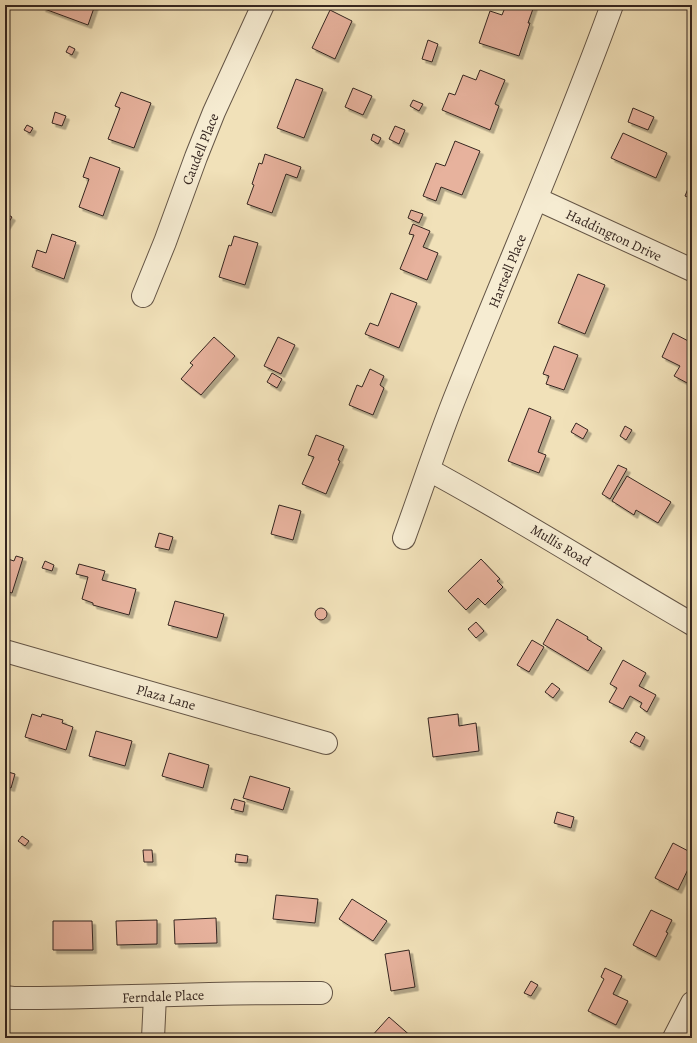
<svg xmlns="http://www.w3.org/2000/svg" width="697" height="1043" font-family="Alegreya,serif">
<defs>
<filter id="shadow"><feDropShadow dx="3.5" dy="3.5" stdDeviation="0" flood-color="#0004"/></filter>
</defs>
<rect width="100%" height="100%" fill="#f1e1b9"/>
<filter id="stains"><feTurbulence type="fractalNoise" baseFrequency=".005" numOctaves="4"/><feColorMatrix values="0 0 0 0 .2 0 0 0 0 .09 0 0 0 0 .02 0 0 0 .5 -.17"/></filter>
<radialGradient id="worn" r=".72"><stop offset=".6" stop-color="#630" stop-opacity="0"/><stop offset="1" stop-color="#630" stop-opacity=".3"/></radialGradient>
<g fill="#e7b29d" stroke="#352620" filter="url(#shadow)">
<path d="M43 5H95L88 25 42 8Z"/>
<path d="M506 5 534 6 528 23H530L519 56 479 43 490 11 502 15Z"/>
<path d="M330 10 352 21 335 59 312 48Z"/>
<path d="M428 40 438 44 432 62 422 59Z"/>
<path d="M69 46 75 49 72 55 66 52Z"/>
<path d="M480 70 505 80 495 104 499 106 490 130 442 110 449 93 455 95 463 75 476 80Z"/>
<path d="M296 79 323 89 304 138 277 128Z"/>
<path d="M353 88 372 96 363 115 345 107Z"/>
<path d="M121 92 151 103 134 148 108 139 120 108 115 106Z"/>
<path d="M413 100 423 104 419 111 410 106Z"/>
<path d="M633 108 654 117 648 130 628 122Z"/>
<path d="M55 112 66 116 62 126 52 123Z"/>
<path d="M27 125 33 128 30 133 24 130Z"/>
<path d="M395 126 405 130 399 144 389 139Z"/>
<path d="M623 133 667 153 656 178 611 158Z"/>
<path d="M373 134 381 138 378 144 371 140Z"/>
<path d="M455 141 480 151 462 195 441 187 436 201 423 196 436 163 445 166Z"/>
<path d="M265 154 301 167 297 178 286 174 272 213 247 204 254 185 252 184 259 163 262 164Z"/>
<path d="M90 157 120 168 103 216 79 207 89 179 83 177Z"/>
<path d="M692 179V199L685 196Z"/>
<path d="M411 210 423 214 419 223 408 218Z"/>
<path d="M5 213 12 217 5 228Z"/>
<path d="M413 224 430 231 423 247 438 253 427 280 400 269 414 235 409 234Z"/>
<path d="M52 234 76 242 64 279 32 267 37 250 46 253Z"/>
<path d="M234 236 258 243 245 285 219 277 229 245 231 246Z"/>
<path d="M578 274 605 285 585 334 558 323Z"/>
<path d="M391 293 417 303 399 348 365 334 370 323 378 326Z"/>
<path d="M673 333 692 343V378L689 384 674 376 680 366 662 357Z"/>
<path d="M214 337 235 356 201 395 181 379 193 365 190 363Z"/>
<path d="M278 337 295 345 281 374 264 366Z"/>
<path d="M554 346 578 355 564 390 546 384 549 376 543 374Z"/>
<path d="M370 369 384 376 380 385 384 388 373 415 349 405 357 385 362 387Z"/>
<path d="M272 373 282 379 277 388 267 382Z"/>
<path d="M529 408 551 417 538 452 546 455 539 473 508 461Z"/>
<path d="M576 423 588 430 583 439 571 432Z"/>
<path d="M625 426 632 430 626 440 620 436Z"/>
<path d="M316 435 344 446 338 460 340 461 326 494 302 484 314 457 308 455Z"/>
<path d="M618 465 627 469 610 499 602 494Z"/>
<path d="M627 476 671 502 658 523 636 510 634 515 612 501Z"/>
<path d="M279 505 301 511 293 540 271 534Z"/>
<path d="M159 533 173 537 169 550 155 547Z"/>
<path d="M692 538V546L688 544Z"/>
<path d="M16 556 23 558 12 593 5 591V558L14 561Z"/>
<path d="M481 559 500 579 497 581 503 587 485 605 478 598 466 610 448 591Z"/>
<path d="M45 561 54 565 52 571 42 568Z"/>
<path d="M79 564 105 571 102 580 136 589 129 615 93 605V603L82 599 88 577 76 574Z"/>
<path d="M175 601 224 614 217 638 168 625Z"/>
<circle cx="321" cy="614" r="6"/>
<path d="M557 619 588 637 587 639 602 648 588 671 543 644Z"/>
<path d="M476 622 484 631 476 638 468 629Z"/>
<path d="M532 640 544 647 529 672 517 665Z"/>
<path d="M623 660 646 673 639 686 656 695 647 712 640 707 642 703 630 696 623 709 609 702 617 688 610 684Z"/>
<path d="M552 683 560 689 553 698 545 692Z"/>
<path d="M32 714 41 717 42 714 63 720 62 723 73 727 66 750 25 737Z"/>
<path d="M458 714 459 726 476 723 479 751 433 757 428 718Z"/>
<path d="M96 731 132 741 125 766 89 756Z"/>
<path d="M636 732 645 737 640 747 630 742Z"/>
<path d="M169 753 209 765 203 788 162 776Z"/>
<path d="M5 771 15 774 11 788 5 786Z"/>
<path d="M250 776 290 788 283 810 243 798Z"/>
<path d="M234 799 245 802 243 812 231 809Z"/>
<path d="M557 812 574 817 571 828 554 823Z"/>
<path d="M22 836 29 841 25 846 18 841Z"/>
<path d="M673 843 692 853V861L678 890 655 878Z"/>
<path d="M143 850H152L153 862H144Z"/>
<path d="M236 854 248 856 247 863 235 862Z"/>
<path d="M276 895 318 899 315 923 273 919Z"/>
<path d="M352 899 387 921 373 941 339 919Z"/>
<path d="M651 910 672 920 666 932 668 933 656 957 633 945Z"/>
<path d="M216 918 217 943 175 944 174 920Z"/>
<path d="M157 920V944L117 945 116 921Z"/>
<path d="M53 921H92L93 950H53Z"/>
<path d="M409 950 415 987 391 991 385 954Z"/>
<path d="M605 968 622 976 613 994 628 1001 616 1025 588 1011 604 979 601 977Z"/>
<path d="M531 981 538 985 531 996 524 993Z"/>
<path d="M389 1017 413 1038H370Z"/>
</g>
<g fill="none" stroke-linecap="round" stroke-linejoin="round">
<g stroke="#645546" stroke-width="24">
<g id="minor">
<path d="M537 199 692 270"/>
<path d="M143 296 165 242 196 157 214 112 263 5"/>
<path d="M429 470C518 518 604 573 692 624"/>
<path d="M404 538C422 489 438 439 458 390 509 262 565 135 612 5"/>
<path d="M5 651 326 743"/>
<path d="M5 997 13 998C116 998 218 992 321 993"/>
<path d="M153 1038 155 996"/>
<path d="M674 1038 692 1003"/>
</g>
</g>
<use href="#minor" stroke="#f6ecd2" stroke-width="22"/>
</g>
<g text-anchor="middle" stroke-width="3.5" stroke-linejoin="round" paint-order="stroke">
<g font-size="14" fill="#352620" stroke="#f6ecd2">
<text transform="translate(200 149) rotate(-68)" y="5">Caudell Place</text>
<text transform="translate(614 235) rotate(25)" y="5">Haddington Drive</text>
<text transform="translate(507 271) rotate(-68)" y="5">Hartsell Place</text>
<text transform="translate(561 545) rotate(31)" y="5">Mullis Road</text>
<text transform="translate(166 697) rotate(16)" y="5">Plaza Lane</text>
<text transform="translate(163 996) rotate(-2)" y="5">Ferndale Place</text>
</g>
</g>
<rect width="697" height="1043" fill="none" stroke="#f1e1b9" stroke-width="20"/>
<rect x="6" y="6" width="685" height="1031" fill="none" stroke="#352620" stroke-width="2"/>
<rect x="10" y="10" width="677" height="1023" fill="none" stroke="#352620"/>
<rect width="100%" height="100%" filter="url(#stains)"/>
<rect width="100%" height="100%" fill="url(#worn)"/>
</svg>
